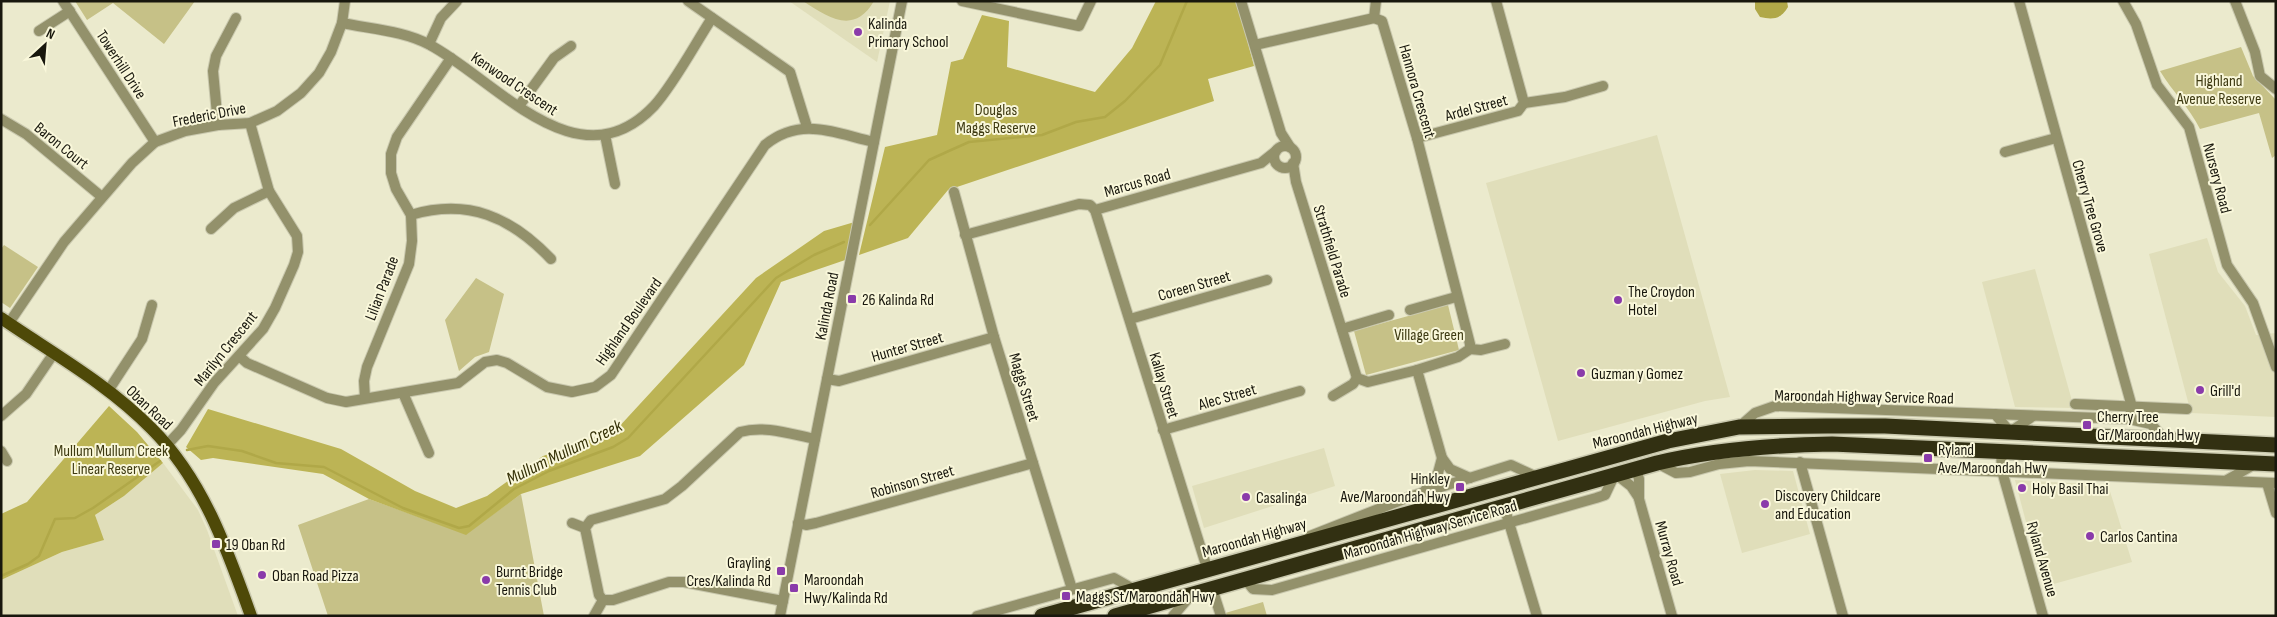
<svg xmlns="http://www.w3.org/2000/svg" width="2277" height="617" font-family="'Sofia Sans Condensed',sans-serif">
<rect width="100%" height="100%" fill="#ebeacd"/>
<g fill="#e0deba">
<path d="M789 1H890L877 62Z"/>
<path d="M1657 135 1730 397 1705 401 1558 441 1486 183Z"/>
<path d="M2207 238 2218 272 2245 306 2256 335 2276 333V417L2191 413 2149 254Z"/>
<path d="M2035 269 2074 408 2015 407 1982 282Z"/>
<path d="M1324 448 1335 486 1204 528 1192 486Z"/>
<path d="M163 463 198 510 207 530 238 616H1V580L62 552 103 540 95 515 124 496Z"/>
<path d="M1755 470 1793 471 1810 534 1742 553 1720 474Z"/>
<path d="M2015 480 2108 485 2132 562 2043 587Z"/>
</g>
<g fill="#c6c187">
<path d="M75 1H195L164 44 113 3 87 20Z"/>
<path d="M803 1H874C854 35 829 18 803 1Z"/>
<path d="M2241 47 2253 76 2276 100V155L2272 158 2259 113 2200 129C2189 107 2172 91 2160 71Z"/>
<path d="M4 245 38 267 10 308 1 302V249Z"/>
<path d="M476 278 504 294 489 352 475 357 459 371 445 320Z"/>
<path d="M1448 305 1459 350 1366 375 1354 331Z"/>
<path d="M521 494 544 616H328L298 525 369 499 466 534Z"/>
<path d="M1263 602 1267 616H1215Z"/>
</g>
<g fill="#bcb455">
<path d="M1156 1H1237L1254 66 1208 79 1214 101 948 190 908 238 859 255 885 147 937 135 951 62 963 59 982 15 1009 21 1007 67 1095 92 1132 48Z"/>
<path d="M858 221 851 258 781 282 744 365 640 456 521 494 466 535 369 499 323 474 213 458 201 460 186 447 208 409 341 449 415 491 456 508 487 496 543 456 616 430 756 278 824 231Z"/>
<path d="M109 406 137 432 163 463 124 496 95 515 104 540 62 552 1 580V514L27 502Z"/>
</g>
<path fill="#b0a848" d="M1755 1H1787L1788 7C1781 19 1773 20 1760 17L1755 9Z"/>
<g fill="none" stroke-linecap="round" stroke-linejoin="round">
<g stroke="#b0a848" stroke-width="2.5">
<path d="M870 225 929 160 951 150 969 142 1042 135 1076 122 1105 117 1125 101 1160 65 1187 1"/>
<path d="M187 450 208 446 242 451 276 463 324 467 403 508 459 528 469 526 514 489 549 471 613 447 628 438 776 278 814 255 844 242"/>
<path d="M1 576 28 564 39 556 55 519 75 518 93 508 160 461"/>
</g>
<g stroke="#c9c8ae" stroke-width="12">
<g id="minor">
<path d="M63 1 155 142"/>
<path d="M688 1 790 72 807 127"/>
<path d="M962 1 1079 26 1091 1"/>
<path d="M1241 1 1281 133 1290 147"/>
<path d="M2019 1 2132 407 2129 419"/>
<path d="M2123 1 2136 24 2157 85 2189 127 2227 265 2253 303 2276 367"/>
<path d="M2235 1 2255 52 2260 76 2276 89"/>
<path d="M1374 18 1376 1"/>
<path d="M342 23C371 29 405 31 430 45 496 80 578 186 654 106 674 84 695 44 712 18"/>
<path d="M39 31 70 11"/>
<path d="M429 44 441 18 457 1"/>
<path d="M1255 45 1374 18 1382 21 1417 138 1470 344V349L1458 357 1417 370"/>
<path d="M1524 103 1565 97 1603 86"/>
<path d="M519 106 554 58 571 46"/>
<path d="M1 119 26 134 102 197"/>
<path d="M218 125 213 71 216 56 236 18"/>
<path d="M605 135 615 184"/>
<path d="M1417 138 1518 111 1524 103 1496 1"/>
<circle cx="1285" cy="157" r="11"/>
<path d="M2005 152 2056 138"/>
<path d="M1293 163 1296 182 1357 378 1368 382 1417 370 1442 458 1450 469 1470 478"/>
<path d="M954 192 994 337 1072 589"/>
<path d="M1095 210 1207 568"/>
<path d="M411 215C468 198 511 217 551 259"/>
<path d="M211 229 234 208 269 191"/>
<path d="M965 235 1079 204 1090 205 1095 210 1261 163 1276 151"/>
<path d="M1410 310 1456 297"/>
<path d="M1130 319 1267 280"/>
<path d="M9 323 64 242 132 163 155 142 185 131 218 125 250 123 277 111 301 93 319 73 331 52 342 23 345 1"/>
<path d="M1342 329 1389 315"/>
<path d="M1470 349 1481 350 1505 344"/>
<path d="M239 356 247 363 327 398 346 402 458 383 485 362 497 360 507 363 547 387 572 392 595 387 611 375 765 145C801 116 834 133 874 142"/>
<path d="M827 379 839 381 994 337"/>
<path d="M108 391 142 339 152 305"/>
<path d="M403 393 429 453"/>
<path d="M1333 396 1353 384 1357 378"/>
<path d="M365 398 364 381 367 367 409 264 412 241 411 215 396 189 391 173V154L397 137 451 58"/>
<path d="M2075 404 2187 409"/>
<path d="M1995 414 2010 432 2033 416"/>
<path d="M1 416 26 394 54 353"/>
<path d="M1739 427 1755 413 1775 406 2129 419 2151 424 2165 440"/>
<path d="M1163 430 1300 391"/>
<path d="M167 445 181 430 214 383 263 329 275 308 294 265 298 252 297 236 269 191 250 123"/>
<path d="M1 451 7 461"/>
<path d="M2001 452 2002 471 2043 616"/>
<path d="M1800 462 1843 616"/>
<path d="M1657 463 1676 473 1690 472 1719 464 1749 461 2276 483"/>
<path d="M1636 469 1639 479V499L1672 616"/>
<path d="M1617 475 1631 486 1639 498"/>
<path d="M2227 480 2255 464"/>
<path d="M2267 483 2276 513"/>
<path d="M1424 492 1438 473 1442 458"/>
<path d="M1504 506 1537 616"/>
<path d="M572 523 585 528"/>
<path d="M798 523 806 525 816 523 1033 463"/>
<path d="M1310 536 1409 497 1511 465 1537 477"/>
<path d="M1245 579 1253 589 1272 590 1596 498 1605 495 1614 476"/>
<path d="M1212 588 1221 616"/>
<path d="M783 601 684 582H669L613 600H603L599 595 585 528 591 520 665 499 682 486 740 432C765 425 790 434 815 439"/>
<path d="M594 616 603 600"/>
<path d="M780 616 902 1"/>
<path d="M977 616 1114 578 1135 590"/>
<path d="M1173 616 1191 595"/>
</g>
</g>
<g stroke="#c9c8ae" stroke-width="15">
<path id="major" d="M1 318C52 353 108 384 152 429 203 480 227 549 251 616"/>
</g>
<g stroke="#c9c8ae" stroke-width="18">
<g id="highway">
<path d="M1042 616 1668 441 1739 427 1827 426H1885L2276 445"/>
<path d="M1115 616 1657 463C1716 449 1773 445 1832 444L2276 464"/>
</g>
</g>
<use href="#minor" stroke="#93916b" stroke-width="10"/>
<use href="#major" stroke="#4e4908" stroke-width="12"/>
<use href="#highway" stroke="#323012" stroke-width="15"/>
</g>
<g fill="#8a3baa" stroke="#f9f7da" stroke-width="2">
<circle cx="858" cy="32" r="5"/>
<rect x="847" y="294" width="10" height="10" rx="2.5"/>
<circle cx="1618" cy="300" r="5"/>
<circle cx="1581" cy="373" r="5"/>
<circle cx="2200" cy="390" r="5"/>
<rect x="2082" y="420" width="10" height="10" rx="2.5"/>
<rect x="1923" y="453" width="10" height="10" rx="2.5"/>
<rect x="1455" y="482" width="10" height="10" rx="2.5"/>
<circle cx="2022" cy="488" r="5"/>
<circle cx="1246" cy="497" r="5"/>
<circle cx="1765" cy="504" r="5"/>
<circle cx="2090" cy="536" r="5"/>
<rect x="211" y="539" width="10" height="10" rx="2.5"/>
<rect x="776" y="566" width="10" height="10" rx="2.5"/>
<circle cx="262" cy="575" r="5"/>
<circle cx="486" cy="580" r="5"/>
<rect x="789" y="583" width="10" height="10" rx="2.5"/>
<rect x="1061" y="591" width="10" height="10" rx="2.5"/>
</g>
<g text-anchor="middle" stroke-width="4" stroke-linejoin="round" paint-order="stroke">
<g font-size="16" fill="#18170d" stroke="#f9f7da" text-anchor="start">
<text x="868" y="29">Kalinda<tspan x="868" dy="18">Primary School</tspan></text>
<text x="1628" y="297">The Croydon<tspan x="1628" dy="18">Hotel</tspan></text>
<text x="862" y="305">26 Kalinda Rd</text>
<text x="1591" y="379">Guzman y Gomez</text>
<text x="2210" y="396">Grill'd</text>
<text x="2097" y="422">Cherry Tree<tspan x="2097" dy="18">Gr/Maroondah Hwy</tspan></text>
<text x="1938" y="455">Ryland<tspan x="1938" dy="18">Ave/Maroondah Hwy</tspan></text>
<text x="1450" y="484" text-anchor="end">Hinkley<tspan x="1450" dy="18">Ave/Maroondah Hwy</tspan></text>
<text x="2032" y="494">Holy Basil Thai</text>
<text x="1775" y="501">Discovery Childcare<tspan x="1775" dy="18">and Education</tspan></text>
<text x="1256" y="503">Casalinga</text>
<text x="2100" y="542">Carlos Cantina</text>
<text x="226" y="550">19 Oban Rd</text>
<text x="771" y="568" text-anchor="end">Grayling<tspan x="771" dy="18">Cres/Kalinda Rd</tspan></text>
<text x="496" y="577">Burnt Bridge<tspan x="496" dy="18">Tennis Club</tspan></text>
<text x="272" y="581">Oban Road Pizza</text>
<text x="804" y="585">Maroondah<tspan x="804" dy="18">Hwy/Kalinda Rd</tspan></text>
<text x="1076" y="602">Maggs St/Maroondah Hwy</text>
</g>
<g font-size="16" fill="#18170d" stroke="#f9f7da">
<text transform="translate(122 64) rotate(57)" y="6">Towerhill Drive</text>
<text transform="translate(515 83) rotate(34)" y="6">Kenwood Crescent</text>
<text transform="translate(1418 91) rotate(74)" y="6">Hannora Crescent</text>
<text transform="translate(1476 107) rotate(-15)" y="6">Ardel Street</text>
<text transform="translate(209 114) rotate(-11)" y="6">Frederic Drive</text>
<text transform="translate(62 145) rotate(39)" y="6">Baron Court</text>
<text transform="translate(2218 178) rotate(75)" y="6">Nursery Road</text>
<text transform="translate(1137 182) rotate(-16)" y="6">Marcus Road</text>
<text transform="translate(2091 206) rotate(74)" y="6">Cherry Tree Grove</text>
<text transform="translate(1333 251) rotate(73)" y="6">Strathfield Parade</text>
<text transform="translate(1194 285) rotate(-16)" y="6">Coreen Street</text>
<text transform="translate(381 288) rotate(-69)" y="6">Lilian Parade</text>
<text transform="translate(826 306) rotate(-79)" y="6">Kalinda Road</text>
<text transform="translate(628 321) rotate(-55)" y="6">Highland Boulevard</text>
<text transform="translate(907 346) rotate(-16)" y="6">Hunter Street</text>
<text transform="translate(225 348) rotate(-51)" y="6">Marilyn Crescent</text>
<text transform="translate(1165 385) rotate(73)" y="6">Kallay Street</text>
<text transform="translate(1025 387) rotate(73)" y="6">Maggs Street</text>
<text transform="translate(1227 396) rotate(-16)" y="6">Alec Street</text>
<text transform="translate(1864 396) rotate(1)" y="6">Maroondah Highway Service Road</text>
<text transform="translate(150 407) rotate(43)" y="6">Oban Road</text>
<text transform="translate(1645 430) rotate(-14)" y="6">Maroondah Highway</text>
<text transform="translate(912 481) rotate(-16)" y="6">Robinson Street</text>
<text transform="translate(1430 529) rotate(-16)" y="6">Maroondah Highway Service Road</text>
<text transform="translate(1254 537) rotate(-16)" y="6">Maroondah Highway</text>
<text transform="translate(1670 553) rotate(74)" y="6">Murray Road</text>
<text transform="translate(2043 559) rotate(74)" y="6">Ryland Avenue</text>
</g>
<g font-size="16" fill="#3e3a12" stroke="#f9f7da">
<text x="2219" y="86">Highland<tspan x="2219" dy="18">Avenue Reserve</tspan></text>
<text x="996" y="115">Douglas<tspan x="996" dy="18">Maggs Reserve</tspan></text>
<text x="1429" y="340">Village Green</text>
<text x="111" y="456">Mullum Mullum Creek<tspan x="111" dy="18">Linear Reserve</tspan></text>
</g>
<g font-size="18" font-style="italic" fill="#353107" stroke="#f9f7da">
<text transform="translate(564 452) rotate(-26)" y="6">Mullum Mullum Creek</text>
</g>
</g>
<rect width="2277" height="617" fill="none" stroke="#18170d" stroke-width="5"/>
<g transform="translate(45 45) rotate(26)" stroke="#f9f7da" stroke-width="4" paint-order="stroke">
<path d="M0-4L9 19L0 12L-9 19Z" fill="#18170d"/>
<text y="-8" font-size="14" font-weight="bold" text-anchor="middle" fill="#18170d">N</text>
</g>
</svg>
